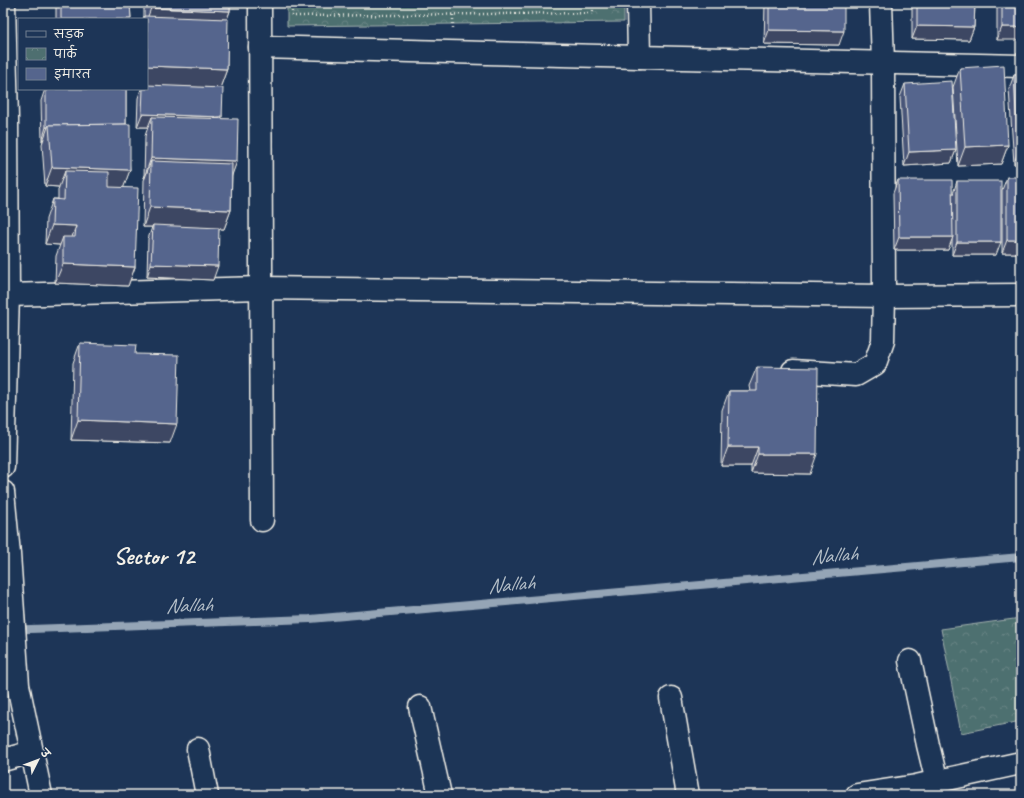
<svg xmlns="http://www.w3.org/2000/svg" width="1024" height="798" font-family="Caveat,'Playpen Sans Deva',sans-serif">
<defs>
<pattern id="park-crowns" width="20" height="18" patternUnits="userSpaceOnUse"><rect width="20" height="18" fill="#4e6f70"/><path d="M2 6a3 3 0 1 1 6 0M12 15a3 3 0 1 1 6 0" fill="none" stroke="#688484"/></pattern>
</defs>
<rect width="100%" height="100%" fill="#1d3557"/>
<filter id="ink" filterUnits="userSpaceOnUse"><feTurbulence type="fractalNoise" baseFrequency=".025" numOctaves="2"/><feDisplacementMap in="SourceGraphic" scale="8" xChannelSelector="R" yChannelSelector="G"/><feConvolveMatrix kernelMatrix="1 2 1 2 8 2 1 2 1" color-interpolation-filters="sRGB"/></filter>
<g filter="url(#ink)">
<g fill="url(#park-crowns)" stroke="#a1b0ac">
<path d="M287 3H624V22L287 26Z"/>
<path d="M1021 618V721L961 733 941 629Z"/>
</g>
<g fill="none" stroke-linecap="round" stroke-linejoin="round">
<path stroke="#95a5b6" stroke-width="8" d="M3 630 310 619 1021 557"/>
<g stroke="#f4f1e8" stroke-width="25">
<g id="minor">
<path d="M260 3 262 520"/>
<path d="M638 3 639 57"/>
<path d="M260 47 639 57 1021 66"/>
<path d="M8 295 261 288 884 296 1021 295"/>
<path d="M793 371 856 375 875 364 883 341 884 296 883 63 881 3"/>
<path d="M3 467 8 295 7 119 4 3"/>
<path d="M3 492 9 554 18 685 41 795"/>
<path d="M910 661 928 745 937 782"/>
<path d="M671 698 688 795"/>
<path d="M420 707 440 795"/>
<path d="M198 749 207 795"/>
<path d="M3 760 32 752"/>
<path d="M857 795 916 786 1021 763"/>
</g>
</g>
<g stroke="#f4f1e8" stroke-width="2.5" stroke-dasharray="1 3" stroke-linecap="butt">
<path d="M292 3V16L593 13V3"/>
<path d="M453 15V28"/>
</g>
<use href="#minor" stroke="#1d3557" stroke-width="22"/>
</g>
<g fill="#495779" stroke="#f4f1e8">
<path d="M56 3H130L131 19H56Z"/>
<path d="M144 3H230V11L227 19V69L220 88 222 117 221 119 237 161 232 174 231 210 224 229H219L213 280 147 277 148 239 152 227H143L144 180 145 178H144L145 136 148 127H137L138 98 141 89H147V19H143L144 16Z"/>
<path d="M765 3H844L839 45 764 44Z"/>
<path d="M912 3H975L974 27 969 40 912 39Z"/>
<path d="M997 3H1021L997 40Z"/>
<path d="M960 68 1008 145 1001 164 958 166 953 87Z"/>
<path d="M1014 75H1021V164H1014L1009 89Z"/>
<path d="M905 84 956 150 951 163 904 166 900 97Z"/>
<path d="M45 89H126V124L130 170 123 188 135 267 128 286 55 283 56 256 60 245 45 244 46 219 53 199H58V190L59 187 45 186 42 144 43 141H42L41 101Z"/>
<path d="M1007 177 1021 253H1002V190Z"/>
<path d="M898 180 953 194 957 181 996 255H952V238L948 250H894L893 193Z"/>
<path d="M80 343 135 354 170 443 71 440 73 363Z"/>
<path d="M757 367 810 474 751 473V466H721L722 410 729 391H750L749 386Z"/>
</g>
<g fill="#3c4763" stroke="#f4f1e8">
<path d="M151 8 230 11 223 30 147 19Z"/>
<path d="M917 26 974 27 969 40 912 39Z"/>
<path d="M1002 27H1021V40H997Z"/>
<path d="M769 30 844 31 839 45 764 44Z"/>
<path d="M147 66 227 69 220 88 147 86Z"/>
<path d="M142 114 222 117 217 130 152 117 148 127H137Z"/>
<path d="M46 127H48L43 141H42Z"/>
<path d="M1008 145 1001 164 958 166 965 147Z"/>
<path d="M956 150 951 163 904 166 909 152Z"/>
<path d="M1021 150V164H1014L1018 151Z"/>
<path d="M151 158 237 161 230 181 151 161 145 178H144Z"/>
<path d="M52 167 130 170 123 189 65 187V171L59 187 45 186Z"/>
<path d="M150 207 231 210 224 229 153 227V225L152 227H143Z"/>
<path d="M52 225 76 226 69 245 63 237 60 245 45 244Z"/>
<path d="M899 237H953L948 250H894Z"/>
<path d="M1007 240H1021V253H1002Z"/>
<path d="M957 242H1001L996 255H952Z"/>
<path d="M63 264 135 267 128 286 55 283Z"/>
<path d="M151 264 218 266 213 280 147 277Z"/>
<path d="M78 420 177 424 170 443 71 440Z"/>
<path d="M728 447H758L751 466H721Z"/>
<path d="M758 454H817L810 474 751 473Z"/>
</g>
<g fill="#55658d" stroke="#f4f1e8">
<path d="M61 3H130L131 19H61Z"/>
<path d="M151 3H230V11L151 8Z"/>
<path d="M769 3H844V31L769 30Z"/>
<path d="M917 3H975L974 27 917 26Z"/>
<rect x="1002" y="3" width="19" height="24"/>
<path d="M144 16 228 19 227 69 147 66V19H144Z"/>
<path d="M1004 65 1008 145 965 147 960 68Z"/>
<path d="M1014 75H1021V150L1018 151Z"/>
<path d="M952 81 956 150 909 152 905 84Z"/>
<path d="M147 85 223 88 222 117 142 114 143 89H147Z"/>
<path d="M46 89H126V124L49 125 48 127H46Z"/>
<path d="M152 117 238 119 237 161 151 158Z"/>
<path d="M130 124V170L52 167 49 125Z"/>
<path d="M151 161 232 164 231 210 150 207Z"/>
<path d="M65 171 109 172V187L138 188 135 267 63 264V237H75L76 226 52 225 53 199 64 200Z"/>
<rect x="1007" y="177" width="14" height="63"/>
<path d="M898 180H952L953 237H899Z"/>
<rect x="957" y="181" width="44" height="61"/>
<path d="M153 225 219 228 218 266 151 264Z"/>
<path d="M80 343 136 345 135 354 179 355 177 424 78 420Z"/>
<path d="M757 367 818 368 817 454H758V447H728L729 391H757Z"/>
</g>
</g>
<g text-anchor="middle" stroke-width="3.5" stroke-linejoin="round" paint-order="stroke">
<g font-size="21" font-style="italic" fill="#b4bec7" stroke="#1d3557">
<text transform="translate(834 555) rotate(-5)" y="7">Nallah</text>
<text transform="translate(511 584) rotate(-5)" y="7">Nallah</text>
<text transform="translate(189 605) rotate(-2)" y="7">Nallah</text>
</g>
<g font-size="24" font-weight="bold" fill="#f4f1e8" stroke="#1d3557">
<text x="154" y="564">Sector 12</text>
</g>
</g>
<rect width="1024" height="798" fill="none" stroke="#1d3557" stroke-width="16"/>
<rect x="8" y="8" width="1008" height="782" fill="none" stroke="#f4f1e8" stroke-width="1.5" filter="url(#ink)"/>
<rect x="18" y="18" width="130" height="72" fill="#1d3557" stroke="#738091"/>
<rect x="26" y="31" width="20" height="6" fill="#1d3557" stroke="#738091"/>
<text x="54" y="38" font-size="12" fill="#f4f1e8">सड़क</text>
<rect x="26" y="48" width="20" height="12" fill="url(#park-crowns)" stroke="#738091"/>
<text x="54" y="58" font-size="12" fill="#f4f1e8">पार्क</text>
<rect x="26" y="68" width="20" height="12" fill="#55658d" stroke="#738091"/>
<text x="54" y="78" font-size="12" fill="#f4f1e8">इमारत</text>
<g transform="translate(38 760) rotate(48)" stroke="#1d3557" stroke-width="3" paint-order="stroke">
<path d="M0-3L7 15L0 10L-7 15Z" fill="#f4f1e8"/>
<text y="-6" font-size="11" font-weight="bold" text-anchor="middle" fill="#f4f1e8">उ</text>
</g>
</svg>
